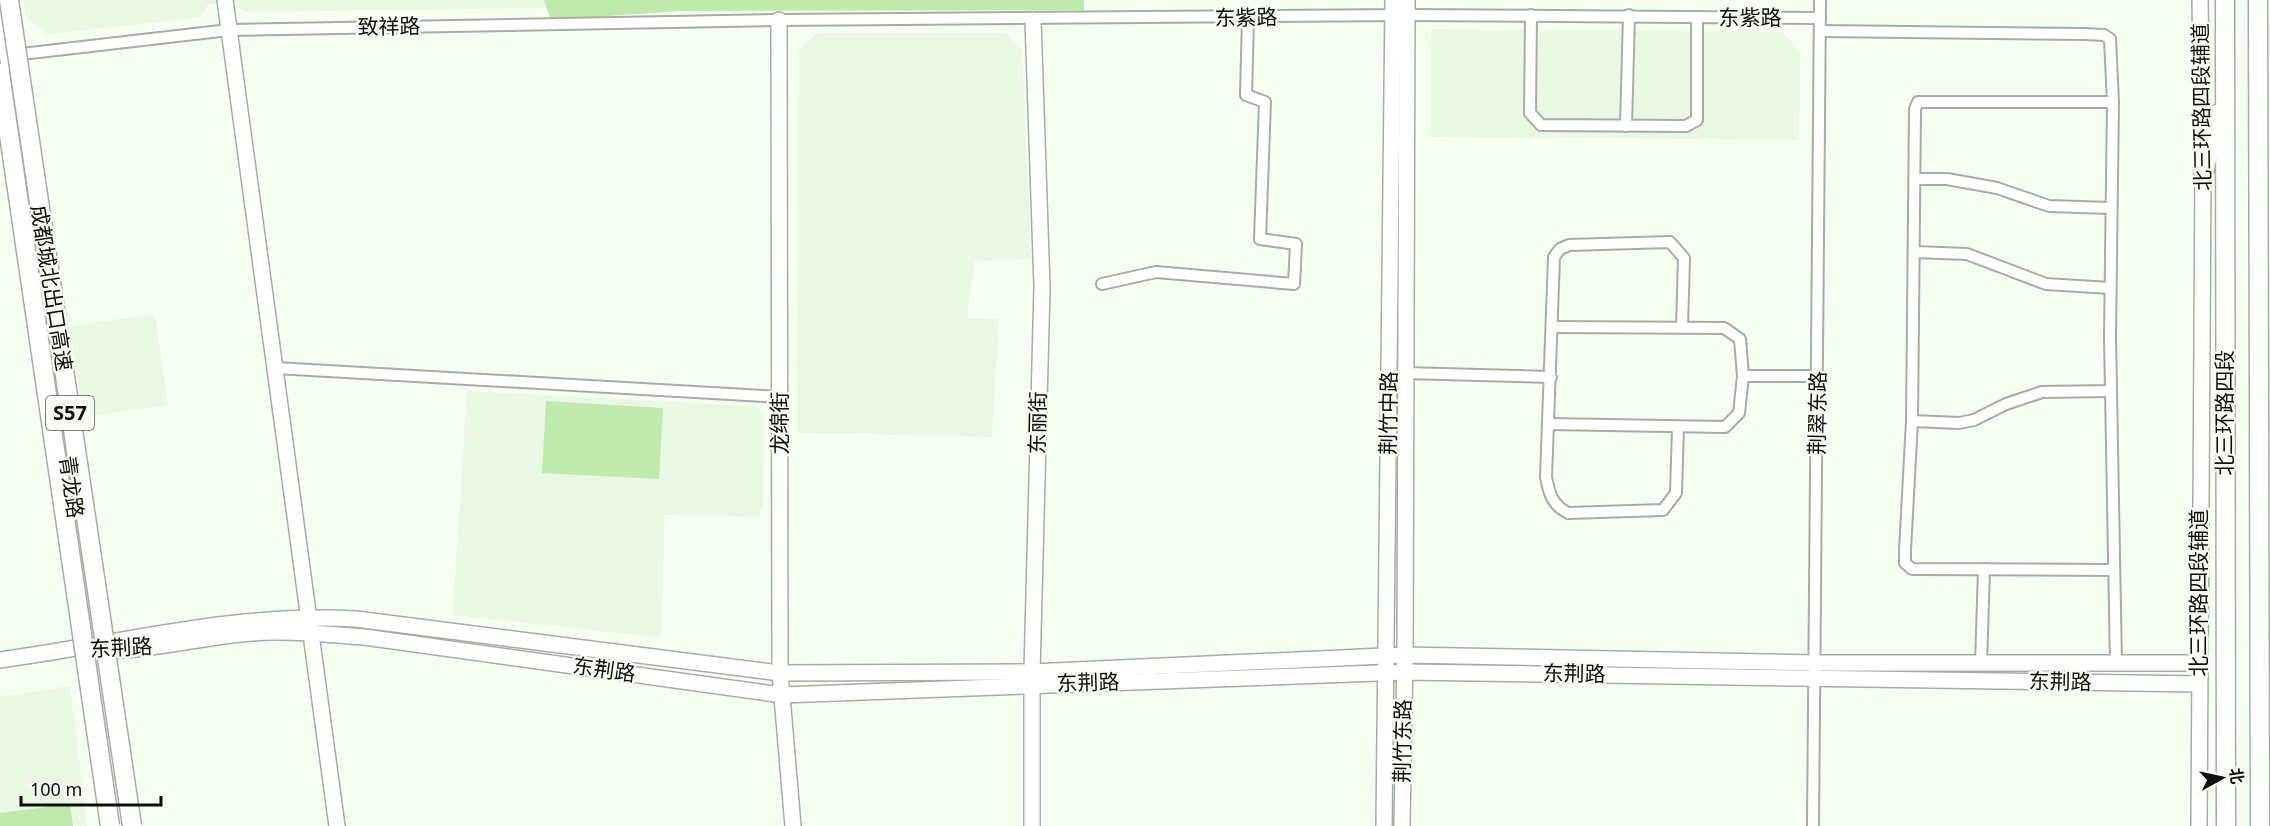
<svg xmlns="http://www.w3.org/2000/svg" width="2270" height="826" font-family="'Noto Sans','Noto Sans SC',sans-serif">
<rect width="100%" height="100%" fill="#f6fef2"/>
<g fill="#eaf7e4">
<path d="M23 0H544L547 8 246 12 229 2 208 5 199 18 47 34 26 17Z"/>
<path d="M1431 29 1783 32 1800 52 1799 140 1431 137Z"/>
<path d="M818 33H1006L1022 50 1031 259 975 261 966 318 999 319 992 437 797 433 799 49Z"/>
<path d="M155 314 168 405 83 417 70 326Z"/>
<path d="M467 391 756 406 764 413 763 506 759 517 664 515 662 638 453 615Z"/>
<path d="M70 686 87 826H0V697Z"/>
</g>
<g fill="#c0e9ad">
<path d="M544 0H1084V10L680 11 551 20Z"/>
<path d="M546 401 663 408 659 479 542 473Z"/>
<path d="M70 804 73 826H0V813Z"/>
</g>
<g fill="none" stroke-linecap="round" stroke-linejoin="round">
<g stroke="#a6ada2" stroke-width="14">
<g id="street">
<path d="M1531 15 1530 113 1541 125 1686 126 1697 120V17"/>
<path d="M1821 31 2085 34 2104 35 2110 39 2113 102 2110 336 2116 665"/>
<path d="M13 55 229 30 779 20 1407 15 1820 18"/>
<path d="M2113 102H1918L1915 109 1912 421 1905 550V563L1912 569 2114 570"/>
<path d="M1626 126 1629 15"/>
<path d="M1915 179H1947L1997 188 2049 206 2110 208"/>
<path d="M1914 252 1967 254 2046 284 2110 288"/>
<path d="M1102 284 1156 272 1294 284 1296 244 1260 239 1265 102 1246 95 1248 18"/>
<path d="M276 368 780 397"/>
<path d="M1405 373 1551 377"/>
<path d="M1743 376H1818"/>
<path d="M1912 421 1959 423 1974 420 2006 404 2042 392 2111 391"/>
<path d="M1549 424 1725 427 1739 413 1743 376 1740 339 1724 328 1553 327"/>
<path d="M1678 428 1676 493 1663 510 1568 513C1552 505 1549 493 1546 477L1554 257 1560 249 1569 245 1670 242 1684 258 1682 327"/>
<path d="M1981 664 1984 569"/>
<path d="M1813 826 1820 0"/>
</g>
</g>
<g stroke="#a6ada2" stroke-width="18">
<g id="secondary">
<path d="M225 0 337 826"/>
<path d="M0 6 121 826"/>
<path d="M779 20 780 673 793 826"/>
<path d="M95 651C155 652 213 633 272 632 303 631 334 635 364 637L782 695 1405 672 2199 684"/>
<path d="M0 660C119 644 235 612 356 619L780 673 1032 672 1405 655 1814 663H2199"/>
<path d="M1032 826V672L1042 287 1033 20"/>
<path d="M1384 826 1393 0"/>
<path d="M1402 826 1405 655 1407 0"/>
<path d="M2199 826 2203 177 2200 0"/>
</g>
</g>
<g stroke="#a6ada2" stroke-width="21">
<g id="highway">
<path d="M2225 0 2226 826"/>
<path d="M2258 0 2260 826"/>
<path d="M2203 177 2217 114"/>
</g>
</g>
<use href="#street" stroke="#fff" stroke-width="10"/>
<use href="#secondary" stroke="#fff" stroke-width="15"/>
<use href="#highway" stroke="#fff" stroke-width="18"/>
<g stroke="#a6ada2" stroke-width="21" stroke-linecap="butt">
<g id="highway-bridge">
<path d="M9 0 132 826"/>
<path d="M0 73 110 826"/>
</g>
</g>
<use href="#highway-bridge" stroke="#fff" stroke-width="18"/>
</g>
<g text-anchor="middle" stroke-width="5" stroke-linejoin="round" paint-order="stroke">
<rect fill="#f6fef2" stroke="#525750" stroke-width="1.5" x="46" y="396" width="48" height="34" rx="4.5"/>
<g font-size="20" font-weight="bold" fill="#0c0f0b">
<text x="70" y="420">S57</text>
</g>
<g font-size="21" fill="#0c0f0b" stroke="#f6fef2">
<text transform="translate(1246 18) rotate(-1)" y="7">东紫路</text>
<text x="1750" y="25">东紫路</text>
<text transform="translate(389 27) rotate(-1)" y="7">致祥路</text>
<text transform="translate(2202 107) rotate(-91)" y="7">北三环路四段辅道</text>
<text transform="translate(51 288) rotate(81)" y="7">成都城北出口高速</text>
<text transform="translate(1389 413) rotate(-89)" y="7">荆竹中路</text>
<text transform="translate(1818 413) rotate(-89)" y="7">荆翠东路</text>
<text transform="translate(2225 413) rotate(-90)" y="7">北三环路四段</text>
<text transform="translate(780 423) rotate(-90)" y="7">龙绵街</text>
<text transform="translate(1038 423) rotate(-89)" y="7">东丽街</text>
<text transform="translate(71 487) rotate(82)" y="7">青龙路</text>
<text transform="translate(2199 593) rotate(-90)" y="7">北三环路四段辅道</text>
<text transform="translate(121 648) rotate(-3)" y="7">东荆路</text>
<text transform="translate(604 670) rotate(8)" y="7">东荆路</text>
<text transform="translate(1574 674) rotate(1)" y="7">东荆路</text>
<text transform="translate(2060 682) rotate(1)" y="7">东荆路</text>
<text transform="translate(1088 683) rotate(-2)" y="7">东荆路</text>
<text transform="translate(1403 741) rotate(-89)" y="7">荆竹东路</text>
</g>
</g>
<g transform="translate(2222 778) rotate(82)" stroke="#f6fef2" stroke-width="4.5" paint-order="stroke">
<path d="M0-4.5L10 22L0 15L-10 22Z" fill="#0c0f0b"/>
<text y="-9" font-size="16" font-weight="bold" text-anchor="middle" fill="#0c0f0b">北</text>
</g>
<path d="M21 796v9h140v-9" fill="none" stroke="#0c0f0b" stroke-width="3"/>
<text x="30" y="796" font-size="18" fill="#0c0f0b" stroke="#f6fef2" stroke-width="4.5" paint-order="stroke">100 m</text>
</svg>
